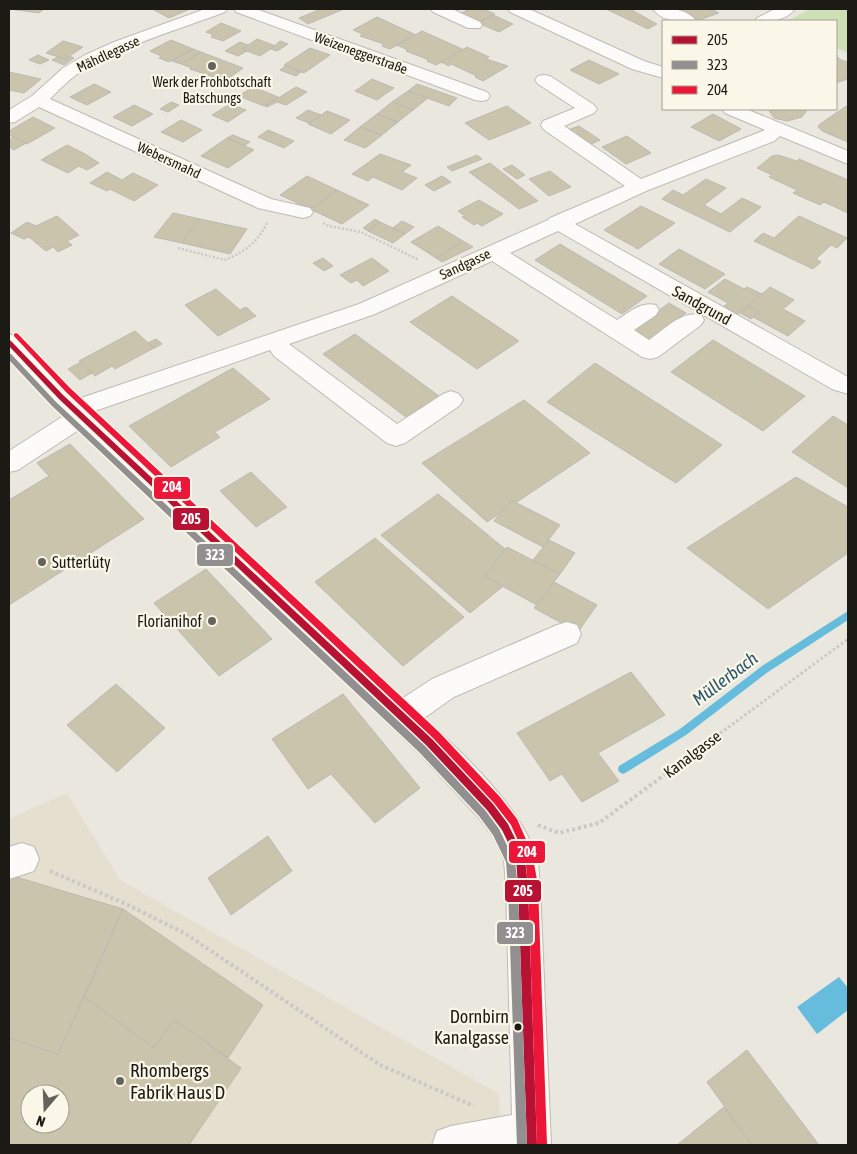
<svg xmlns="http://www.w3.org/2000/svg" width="857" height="1154" font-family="'Asap Condensed',sans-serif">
<rect width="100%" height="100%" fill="#eae7df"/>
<path fill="#e4dfcf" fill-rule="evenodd" d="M67 793 120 880 499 1094 501 1145H9V819ZM30 1094H60V1124H30Z"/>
<path fill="#cee1b6" d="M810 9H848V53L836 48V21H787Z"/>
<path fill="#65bcdd" d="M839 977 848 988V1010L817 1034 797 1007Z"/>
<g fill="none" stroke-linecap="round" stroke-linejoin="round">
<path fill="#65bcdd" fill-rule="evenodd" d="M848 611V620L768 672 686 735 627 772 623 774 619 772 618 769 619 766 680 729 762 666Z"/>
</g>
<g fill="#cbc4ad" stroke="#bbb9b3" fill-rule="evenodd">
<path d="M10 9H44L39 13Z"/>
<path d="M157 9H190L169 18 154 10Z"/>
<path d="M321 9H344L308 24 299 18Z"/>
<path d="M470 9H483L495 14 480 22 461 13Z"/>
<path d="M606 9H630L657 24 648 29Z"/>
<path d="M671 9H711L719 13 696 21Z"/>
<path d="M493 15 513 24 499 32 478 23Z"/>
<path d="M377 17 416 35 390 49 382 46 384 44 360 36 363 34 353 30Z"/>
<path d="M221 23 241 31 223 41 211 37 213 35 206 32Z"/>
<path d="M422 31 462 49 463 50 436 65 427 61 429 60 406 51 408 50 397 45Z"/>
<path d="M257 39 273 45 275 46 260 56 242 49Z"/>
<path d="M171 40 193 49 169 62 159 58 161 56 150 51Z"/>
<path d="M63 41 83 47 65 59 46 53Z"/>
<path d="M280 41 288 44 277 51 271 49Z"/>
<path d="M240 42 248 45 242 49 247 51 238 56 225 51Z"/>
<path d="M467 47 489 57 486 59 508 66 483 81 475 77 477 76 451 64 449 66 441 62Z"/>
<path d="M310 48 330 55 304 73 284 65Z"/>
<path d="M193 49 201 52 181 64 172 61Z"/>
<path d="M201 52 243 68 225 81 190 69 192 68 181 64Z"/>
<path d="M38 55 49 60 40 64 29 60Z"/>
<path d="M69 56 74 58 64 65 52 60 58 57 65 59Z"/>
<path d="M836 56 841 60 848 62V79L839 82H836Z"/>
<path d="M589 60 619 74 599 84 570 70Z"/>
<path d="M286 66 301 72 296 76 280 70Z"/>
<path d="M9 72 41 79 24 93 9 90Z"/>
<path d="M372 79 394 88 377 100 355 91Z"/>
<path d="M94 84 111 92 87 105 70 97Z"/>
<path d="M417 84 457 98 449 106 408 91Z"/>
<path d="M253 87 278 97 264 106 239 96Z"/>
<path d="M296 87 307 92 286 105 277 102 267 107 265 106Z"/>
<path d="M408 91 428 98 413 110 392 102Z"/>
<path d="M171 102 179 105 168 112 160 109Z"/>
<path d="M392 102 413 110 398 122 377 114Z"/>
<path d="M230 104 246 110 228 122 212 115Z"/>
<path d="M134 105 153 114 132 126 113 117Z"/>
<path d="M848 105V142L822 131 818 127 820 124Z"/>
<path d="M507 106 531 123 489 140 465 123Z"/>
<path d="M768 109H807V110L802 117 787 121 774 118Z"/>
<path d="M308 110 321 115 309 123 296 118Z"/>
<path d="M327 111 350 120 331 134 308 124Z"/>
<path d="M377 114 398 122 382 135 360 127Z"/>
<path d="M713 114 741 129 719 141 691 127Z"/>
<path d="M33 117 55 128 27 144 9 135V131Z"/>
<path d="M181 120 202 130 183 142 161 132Z"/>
<path d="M579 126 600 140 589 145 568 130Z"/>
<path d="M360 127 382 135 365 148 344 140Z"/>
<path d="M268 130 294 141 284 148 258 137Z"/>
<path d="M233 135 250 142 244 146 227 138Z"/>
<path d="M627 136 651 153 626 164 602 147Z"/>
<path d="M14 137 26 143 14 150 9 147V140Z"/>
<path d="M227 138 254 150 228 168 201 156Z"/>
<path d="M67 145 85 154 99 163 87 170 79 166 68 173 41 160Z"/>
<path d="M380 154 411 165 402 172 417 178 402 190 373 177 368 181 352 174Z"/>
<path d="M477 155 482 159 452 171 447 167Z"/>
<path d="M778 155 797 161 799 159 848 180V213L824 202 820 205 793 193 797 190 769 177 772 175 757 168 772 156Z"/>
<path d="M490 163 538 201 519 209 469 172Z"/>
<path d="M512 165 525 175 517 179 503 169Z"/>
<path d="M550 171 571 187 549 196 529 179Z"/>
<path d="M107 172 122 180 133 173 158 185 134 201 110 189 107 191 90 183Z"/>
<path d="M307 176 337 190 310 209 280 195Z"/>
<path d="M442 176 451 182 434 191 425 185Z"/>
<path d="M706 179 726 188 704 205 721 214 742 198 761 207 730 232 662 199 673 190 683 195Z"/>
<path d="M337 190 369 205 342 224 310 209Z"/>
<path d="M479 200 503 214 482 226 477 223 474 225 462 217 465 216 458 211Z"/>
<path d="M641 206 675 223 638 249 604 230Z"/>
<path d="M173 213 200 219 182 243 154 237Z"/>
<path d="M57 216 79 235 67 241 72 245 58 252 53 247 46 251 29 237 24 239 11 233 27 222 36 226Z"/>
<path d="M799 216 847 238 837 248 831 245 816 259 821 262 813 269 754 241 763 233 774 238Z"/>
<path d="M200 219 247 229 230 254 182 243Z"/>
<path d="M375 219 380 222 368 231 363 228Z"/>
<path d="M402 221 414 227 405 234 393 228Z"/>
<path d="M380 222 393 228 405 234 393 243 368 231Z"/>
<path d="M438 226 463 241 436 258 411 242Z"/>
<path d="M463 241 473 247 442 262 436 258Z"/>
<path d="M560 244 647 296 622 314 535 260Z"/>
<path d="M679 249 725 274 705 289 659 264Z"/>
<path d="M323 258 333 266 324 271 313 263Z"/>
<path d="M372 258 389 271 363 286 357 280 351 283 340 275Z"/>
<path d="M725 279 744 289 747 287 762 294 738 314 723 307 728 303 708 292Z"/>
<path d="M770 287 794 300 783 309 805 321 788 336 753 317 759 312 748 306Z"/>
<path d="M216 289 240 310 246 307 256 316 218 336 185 305Z"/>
<path d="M452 296 519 341 477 369 410 322Z"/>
<path d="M669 303 686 313 648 341 632 330Z"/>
<path d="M748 306 759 312 751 319 740 313Z"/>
<path d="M135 331 154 348 115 369 112 366 95 376 79 361Z"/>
<path d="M355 334 443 399 411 421 323 354Z"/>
<path d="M156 339 162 344 154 348 148 343Z"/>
<path d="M713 340 805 396 763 431 671 372Z"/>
<path d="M81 362 92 373 80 380 68 369Z"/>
<path d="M595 363 722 445 676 483 547 402Z"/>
<path d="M233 368 270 399 215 432 220 437 171 467 129 426Z"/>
<path d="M524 400 590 453 487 522 422 463Z"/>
<path d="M833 416 848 425V488L792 452Z"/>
<path d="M70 444 144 519 9 605V500L49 476 37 463Z"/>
<path d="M251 472 287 507 256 527 220 491Z"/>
<path d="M796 477 848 507V553L768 609 687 548Z"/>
<path d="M438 494 527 567 470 613 381 535Z"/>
<path d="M511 500 560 525 543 547 494 521Z"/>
<path d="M375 538 464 617 403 666 315 582Z"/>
<path d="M549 540 575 553 560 574 533 560Z"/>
<path d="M507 547 560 574 537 605 484 576Z"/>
<path d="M206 569 272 639 219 676 154 603Z"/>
<path d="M554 582 597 605 578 632 534 608Z"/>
<path d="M631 672 665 715 598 753 619 781 582 802 562 774 550 781 517 733Z"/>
<path d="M116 684 165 728 117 772 67 725Z"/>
<path d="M343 694 420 788 375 823 331 774 308 789 272 739Z"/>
<path d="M268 836 292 871 231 915 208 878Z"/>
<path d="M13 876 123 909 58 1054 9 1038V885Z"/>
<path d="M123 909 263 1005 228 1058 175 1020 154 1048 84 997Z"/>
<path d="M84 997 154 1048 175 1020 241 1068 189 1145H9V1038L58 1054ZM30 1094H60V1124H30Z"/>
<path d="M747 1050 819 1145H752L707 1082Z"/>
<path d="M724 1107 752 1145H677Z"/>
</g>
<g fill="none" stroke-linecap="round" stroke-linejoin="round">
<g stroke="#bdbbb5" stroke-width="2">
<g id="minor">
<path d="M205 9H227L225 12C180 29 114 48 76 75 66 82 58 91 50 99L271 199 310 208 313 212 310 216 303 218 258 208 39 107 15 122 9 123V110L32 96 63 68 85 55 114 42Z"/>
<path d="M234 9H256L487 92 490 96 487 100 481 101 475 100 236 12Z"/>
<path d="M431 9H452L480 22 482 25 480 28H468L433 12Z"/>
<path d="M508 9H529L644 61 663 67V78L632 69 510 12Z"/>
<path d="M653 9C667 8 687 8 696 21 682 22 662 22 653 9Z"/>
<path d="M775 9H795C786 21 769 22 755 21L757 18Z"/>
<path d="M544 75 550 76 594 105 597 109 594 113 564 126 641 179 765 130 725 113 722 109H746L848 151V164L780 136 774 141 646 191 575 224 848 377V394L832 389 558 231 510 253 617 320C630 312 641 301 656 305L659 310 656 315 634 330 649 340C664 330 682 310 701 315L704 320 701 325 658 357 650 359 642 357 492 261 375 314 289 344 397 424 443 394 451 391 459 394 463 400 459 406 405 443 396 446 387 443 274 356 270 350 92 412 403 698 432 679 557 625 567 622 577 625 581 634 577 643 454 697 424 718C462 752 523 809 537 859 539 867 539 877 540 886L551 1145H432L437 1131 451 1126 512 1115 506 886 504 860 494 838 479 818 418 752 80 429 18 470 9 472V451L65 415 9 356V334L17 337 78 399 359 304 548 220 550 218 625 186 543 129 541 125 543 121 575 108 538 84 535 80 538 76Z"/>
<path d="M22 843 34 847 39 859 34 871 9 879V847Z"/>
</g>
</g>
<g stroke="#c9c9c6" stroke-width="2.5" stroke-dasharray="2 2" stroke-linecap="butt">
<path d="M323 223 329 226 361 232 419 260"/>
<path d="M178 248 225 260C243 253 259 241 267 223"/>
</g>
<path stroke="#c9c9c6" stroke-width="3" stroke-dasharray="2.5 2.5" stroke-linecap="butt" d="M680 763 848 639"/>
<g stroke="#c9c9c6" stroke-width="4" stroke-dasharray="3 3" stroke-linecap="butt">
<path d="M538 825 559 833 599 823 682 762"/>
<path d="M50 871 128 905 186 934 380 1065 474 1106"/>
</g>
<use href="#minor" fill="#fcfbfa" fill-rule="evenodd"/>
<g stroke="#fbf7e8" stroke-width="3">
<path id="bus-1" d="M9 340 11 341 63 395 432 739 493 804 508 824 525 859 528 886 537 1145H527L518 886 516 859 502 830 487 810 426 745 59 399 9 346Z"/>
</g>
<g stroke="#fbf7e8" stroke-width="3">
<path id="bus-2" d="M9 354H11L56 402 425 746 485 810 499 829 515 862 518 887 527 1145H517L508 887 506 862 493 835 479 816 419 752 52 406 9 360Z"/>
</g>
<g stroke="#fbf7e8" stroke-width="3">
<path id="bus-3" d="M16 333 18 334 70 388 439 732 500 797 517 819 532 853 538 885 547 1145H537L528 885 525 856 511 825 494 803 433 738 66 392 14 336V334Z"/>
</g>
<use href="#bus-1" fill="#b71234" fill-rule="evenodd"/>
<use href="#bus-2" fill="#918f90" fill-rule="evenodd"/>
<use href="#bus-3" fill="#ec1638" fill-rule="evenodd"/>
</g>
<g fill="#64625c" stroke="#fbf7e8" stroke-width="2">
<circle cx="212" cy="66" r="5"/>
<circle cx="42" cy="562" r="5"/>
<circle cx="212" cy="621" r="5"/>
<circle cx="120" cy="1081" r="5"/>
</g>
<circle fill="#1c1a15" stroke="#fbf7e8" stroke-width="2" cx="518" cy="1027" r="4.5"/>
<g text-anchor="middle" stroke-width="4.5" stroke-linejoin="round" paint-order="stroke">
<g font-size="14" fill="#1c1a15" stroke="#fbf7e8">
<text transform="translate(361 53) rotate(20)" y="5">Weizeneggerstraße</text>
<text transform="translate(108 54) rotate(-25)" y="5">Mähdlegasse</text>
<text transform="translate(169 160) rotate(25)" y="5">Webersmahd</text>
<text transform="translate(465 264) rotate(-25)" y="5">Sandgasse</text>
</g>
<g font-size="14" fill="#1c1a15" stroke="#fbf7e8">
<text x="212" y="87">Werk der Frohbotschaft<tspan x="212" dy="16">Batschungs</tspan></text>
</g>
<g font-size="16" fill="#1c1a15" stroke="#fbf7e8">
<text transform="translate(702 305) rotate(29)" y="6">Sandgrund</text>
<text transform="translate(692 754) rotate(-37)" y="6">Kanalgasse</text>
</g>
<g font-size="16" fill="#1c1a15" stroke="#fbf7e8" text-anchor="start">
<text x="52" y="568">Sutterlüty</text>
<text x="202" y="627" text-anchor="end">Florianihof</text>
</g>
<g font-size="18" font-style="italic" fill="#26566b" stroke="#fbf7e8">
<text transform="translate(725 679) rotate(-37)" y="6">Müllerbach</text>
</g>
<g font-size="18" fill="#1c1a15" stroke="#fbf7e8" text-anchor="end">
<text x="509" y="1023">Dornbirn<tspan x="509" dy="21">Kanalgasse</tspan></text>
</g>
<g font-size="19" fill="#1c1a15" stroke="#fbf7e8" text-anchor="start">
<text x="130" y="1077">Rhombergs<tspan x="130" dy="22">Fabrik Haus D</tspan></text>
</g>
</g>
<g stroke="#fbf7e8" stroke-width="2">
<rect x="153" y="476" width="38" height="24" rx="5" fill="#ec1638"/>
<rect x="172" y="507" width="38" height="24" rx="5" fill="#b71234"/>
<rect x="196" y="543" width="38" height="24" rx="5" fill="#918f90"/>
<rect x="508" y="840" width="38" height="24" rx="5" fill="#ec1638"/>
<rect x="504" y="879" width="38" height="24" rx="5" fill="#b71234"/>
<rect x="496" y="921" width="38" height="24" rx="5" fill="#918f90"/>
</g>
<g font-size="14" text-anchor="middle" font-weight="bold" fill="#fff">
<text x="172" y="492">204</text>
<text x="191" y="524">205</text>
<text x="215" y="560">323</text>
<text x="527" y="857">204</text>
<text x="523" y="896">205</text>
<text x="515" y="938">323</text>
</g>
<rect width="857" height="1154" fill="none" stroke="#1c1a15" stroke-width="20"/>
<rect x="662" y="20" width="175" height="90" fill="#fbf7e8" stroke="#a29f94"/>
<rect x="672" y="36" width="25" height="8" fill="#b71234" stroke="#a29f94"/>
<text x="707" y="45" font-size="15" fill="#1c1a15">205</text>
<rect x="672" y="61" width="25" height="8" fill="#918f90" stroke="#a29f94"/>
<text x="707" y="70" font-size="15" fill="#1c1a15">323</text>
<rect x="672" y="86" width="25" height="8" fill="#ec1638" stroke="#a29f94"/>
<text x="707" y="95" font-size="15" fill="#1c1a15">204</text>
<g transform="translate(45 1109) rotate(199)"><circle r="24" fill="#fbf7e8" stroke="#a29f94"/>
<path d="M0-4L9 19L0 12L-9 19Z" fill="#64625c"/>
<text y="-8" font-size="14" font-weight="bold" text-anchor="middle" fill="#1c1a15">N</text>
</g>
</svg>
